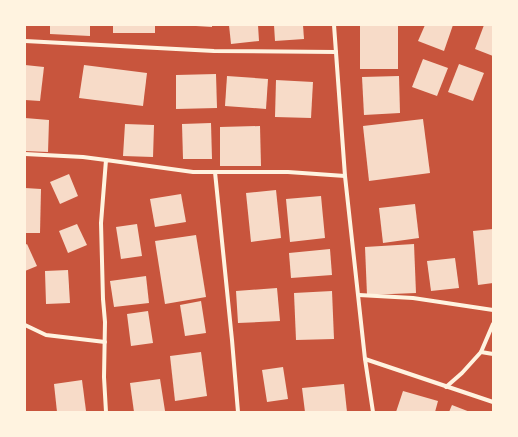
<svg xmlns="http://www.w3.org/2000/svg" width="518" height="437" font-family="'Fira Sans Condensed',sans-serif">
<rect width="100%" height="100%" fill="#c8553d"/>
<g fill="#f7dbc8">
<path d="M50 25H90V36L50 34Z"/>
<rect x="113" y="25" width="42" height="8"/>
<path d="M196 25H212V27L196 26Z"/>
<path d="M229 25H258L259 41 231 44Z"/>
<path d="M274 25H303L304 39 275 41Z"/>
<rect x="360" y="25" width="38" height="44"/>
<path d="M425 25H453L444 51 418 41Z"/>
<path d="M484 25H493V56L475 49Z"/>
<path d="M423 59 448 68 437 96 412 87Z"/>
<path d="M459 64 484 73 473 101 448 92Z"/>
<path d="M25 65 44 67 40 101 25 100Z"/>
<path d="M84 65 147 73 143 106 79 98Z"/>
<path d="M216 74 217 108 176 109V75Z"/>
<path d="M227 76 268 79 266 109 225 106Z"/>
<path d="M399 76 400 113 364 115 362 77Z"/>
<path d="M276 80 313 82 311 118 275 117Z"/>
<path d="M25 118 49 120 48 152 25 151Z"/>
<path d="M423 119 430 173 369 181 363 126Z"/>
<path d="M211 123 212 159H183L182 124Z"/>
<path d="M125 124 154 125 153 157 123 156Z"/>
<path d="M260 126 261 166H220V127Z"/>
<path d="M69 174 78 196 60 204 50 182Z"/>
<path d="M25 188 41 189 40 233H25Z"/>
<path d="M276 190 281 238 251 242 246 193Z"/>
<path d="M181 194 186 222 155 227 150 199Z"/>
<path d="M321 196 325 238 290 242 286 199Z"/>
<path d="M415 204 419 238 383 243 379 208Z"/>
<path d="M77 224 87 245 68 253 59 231Z"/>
<path d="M137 224 142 256 121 259 116 227Z"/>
<path d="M493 229V283L478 285 473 231Z"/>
<path d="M196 235 206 297 165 304 155 241Z"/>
<path d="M27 244 37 266 25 271V245Z"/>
<path d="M414 244 416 293 367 295 365 247Z"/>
<path d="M330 249 332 275 291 278 289 253Z"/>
<path d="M455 258 459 288 431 291 427 261Z"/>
<path d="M68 270 70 303 46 304 45 271Z"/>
<path d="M146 276 149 303 114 307 110 281Z"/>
<path d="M277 288 280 321 238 323 236 291Z"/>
<path d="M332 291 334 339 296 340 294 293Z"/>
<path d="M201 301 206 333 185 336 180 305Z"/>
<path d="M148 311 153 343 131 346 127 314Z"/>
<path d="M201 352 207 396 175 401 170 356Z"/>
<path d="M283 367 288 399 267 402 262 370Z"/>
<path d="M160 379 165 411 134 412 130 383Z"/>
<path d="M82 380 86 411 57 412 54 384Z"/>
<path d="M344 384 347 412H305L302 388Z"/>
<path d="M403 391 438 401 435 412H396Z"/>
<path d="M452 405 470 412H449Z"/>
</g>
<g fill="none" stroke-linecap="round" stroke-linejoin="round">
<g stroke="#fff3e0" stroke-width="4">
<path d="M334 25 345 176 365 359 373 412"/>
<path d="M25 41 214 51 336 52"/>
<path d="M25 154 83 157 106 160"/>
<path d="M215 172 232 340 238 412"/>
<path d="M359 295 413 298 493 310"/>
<path d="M25 325 46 335 105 342"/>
<path d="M481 352 493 324"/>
<path d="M365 359 493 402"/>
<path d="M446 387 462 373 481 352 493 354"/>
<path d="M106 412 104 377 105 322 103 299 101 223 106 160 193 172H288L345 176"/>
</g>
</g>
<rect width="518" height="437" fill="none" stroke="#fff3e0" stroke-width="52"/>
</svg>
